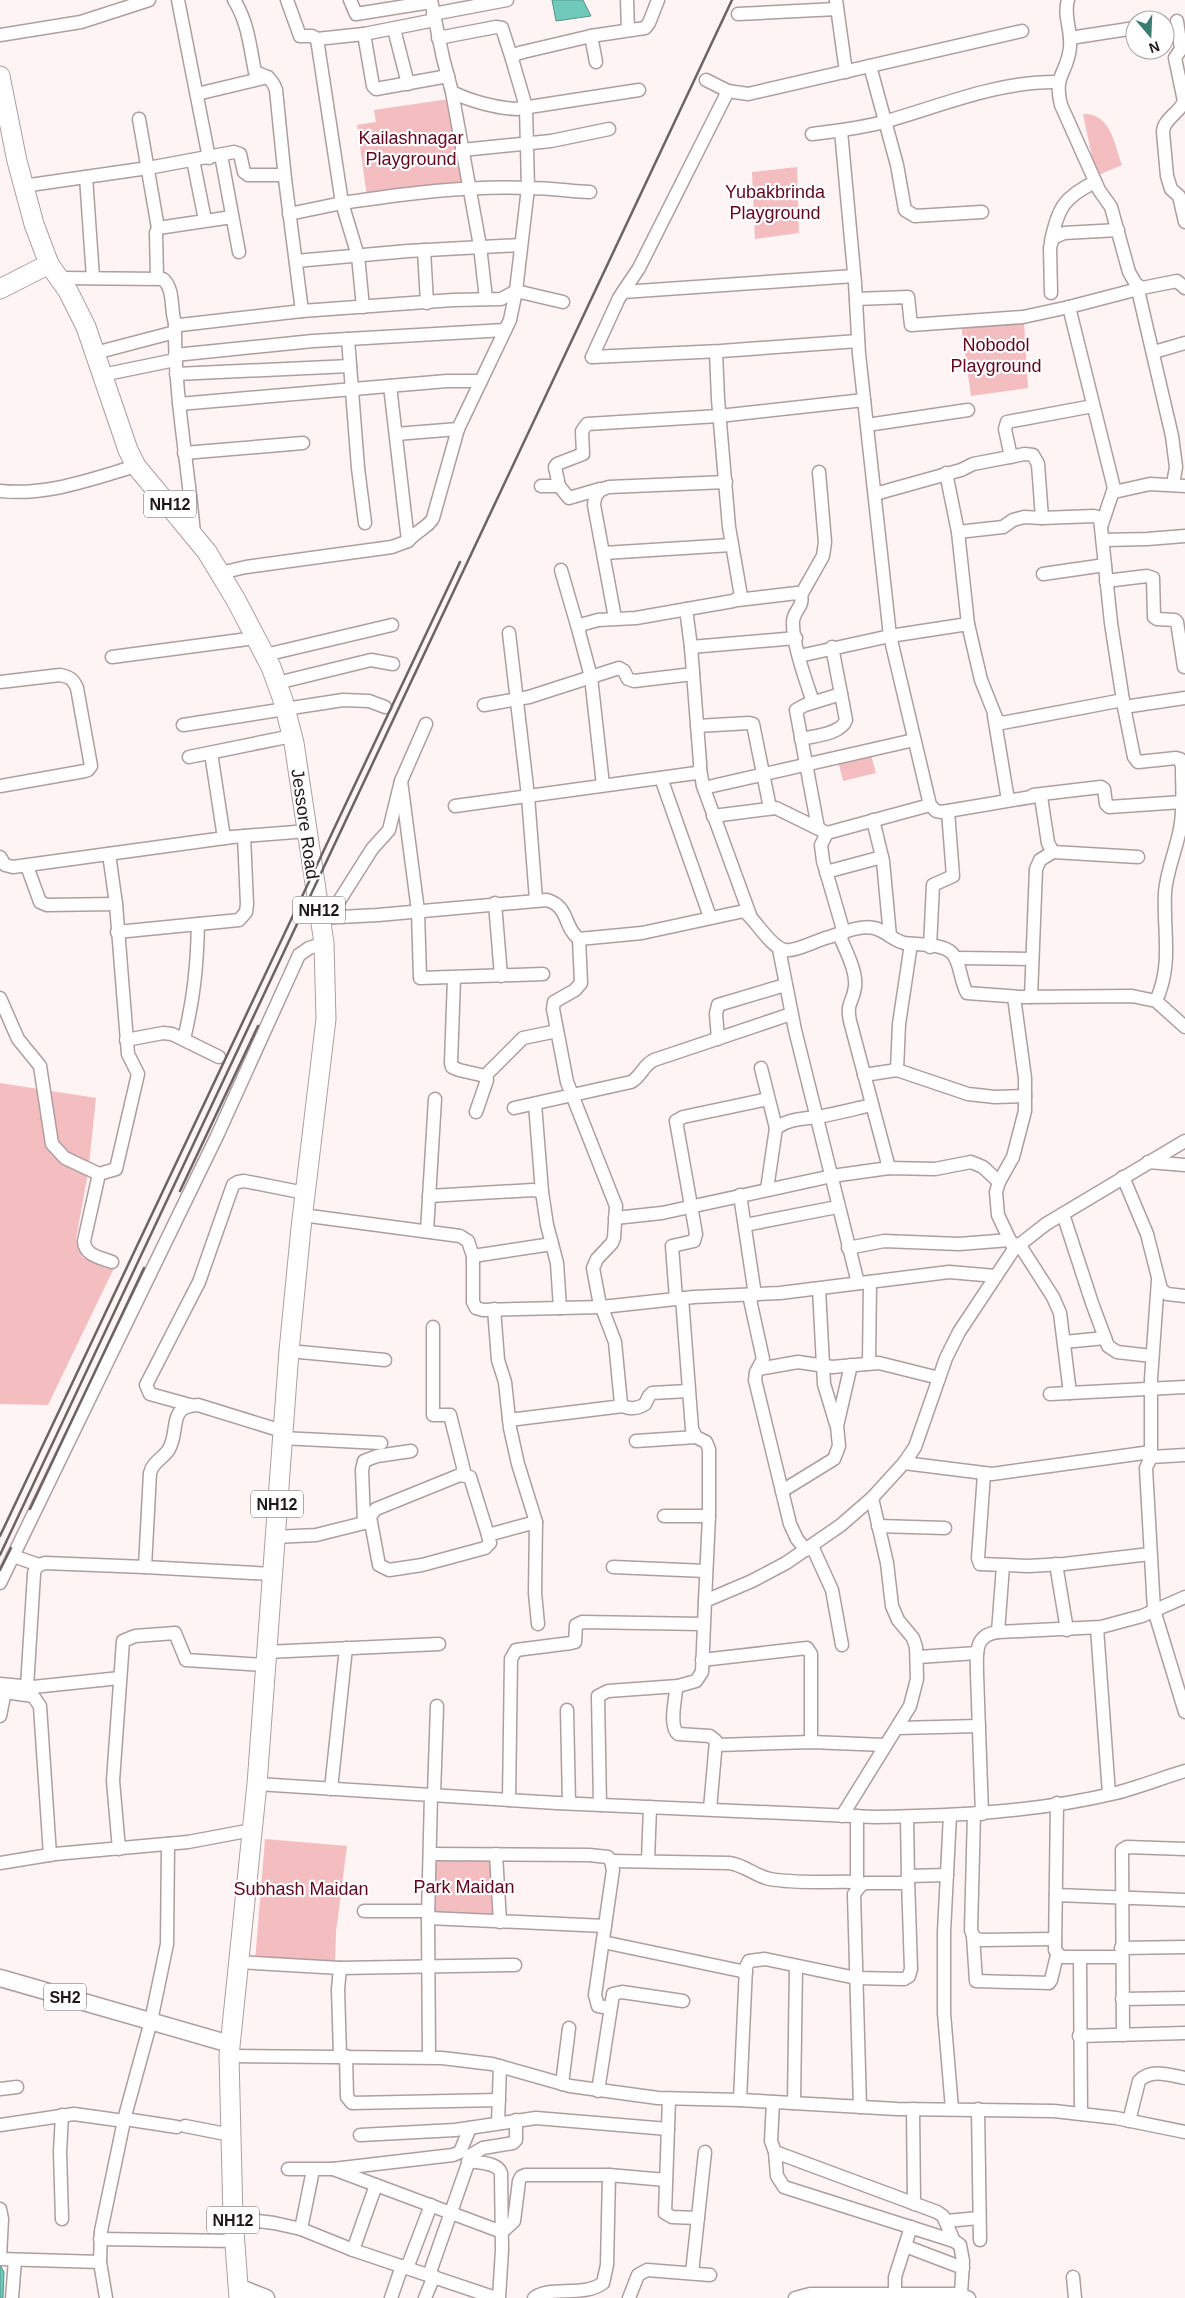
<svg xmlns="http://www.w3.org/2000/svg" width="1185" height="2298" font-family="Arial,sans-serif">
<rect width="100%" height="100%" fill="#fff4f4"/>
<g fill="#f4bdc0">
<path d="M449 99 465 185 367 197 357 125 376 122 374 110Z"/>
<path d="M1083 114C1111 113 1114 144 1122 165L1096 176Z"/>
<path d="M797 167 799 233 755 239 752 172Z"/>
<path d="M1024 322 1028 388 971 396 961 324Z"/>
<path d="M870 751 876 773 843 781 837 757Z"/>
<path d="M0 1083 96 1098 88 1173 76 1239 82 1257 113 1270 48 1405 0 1404Z"/>
<path d="M265 1839 347 1846 336 1932 335 1966 255 1961Z"/>
<path d="M494 1856 495 1917H433V1857Z"/>
</g>
<g fill="#6fcab9" stroke="#579589">
<path d="M552 0H583L591 16 556 21Z"/>
<path d="M0 2265 4 2272 3 2298H0Z"/>
</g>
<g fill="none" stroke-linecap="round" stroke-linejoin="round">
<g stroke="#ae9e9f" stroke-width="15">
<g id="minor">
<path d="M178 0 209 158"/>
<path d="M234 0C248 22 250 47 255 72 266 76 272 78 276 90L285 179"/>
<path d="M287 0 300 36H312L317 39 342 203C403 194 467 185 529 188 549 188 570 191 590 192"/>
<path d="M350 0 356 14 431 2"/>
<path d="M431 0 443 58 452 92C470 101 496 108 516 109L639 90"/>
<path d="M627 0 628 30"/>
<path d="M836 0 846 72"/>
<path d="M1068 0C1063 16 1072 31 1070 47 1068 73 1053 74 1061 105L1099 190 1111 207 1129 272 1136 284 1142 288 1177 281 1185 288"/>
<path d="M433 14 507 0"/>
<path d="M738 14 837 9"/>
<path d="M1177 21 1181 49 1175 58 1184 101C1180 113 1163 119 1163 132L1167 176 1171 189 1179 196 1185 222"/>
<path d="M394 29 408 84"/>
<path d="M364 34 373 86 376 89 448 76"/>
<path d="M0 35 81 22 149 0"/>
<path d="M591 36 596 62"/>
<path d="M438 38 496 27 502 28 512 59"/>
<path d="M1070 38 1135 28"/>
<path d="M317 39 364 34 435 20"/>
<path d="M870 66 897 165 905 210 915 216 982 212"/>
<path d="M728 91 748 94 1022 31"/>
<path d="M452 92 480 246 486 299"/>
<path d="M197 94 268 77"/>
<path d="M139 119 158 228"/>
<path d="M841 131 855 283 859 354 890 636 930 805 936 811 942 812 1037 796 1041 797 1048 843 1053 852 1138 857"/>
<path d="M812 134C837 131 863 128 887 121 943 105 999 81 1058 82"/>
<path d="M462 150 551 141 609 129"/>
<path d="M221 155 239 252"/>
<path d="M193 160 205 220"/>
<path d="M86 177 93 278"/>
<path d="M23 186 148 168 234 152 240 154 244 172 248 175H282L285 179 302 311"/>
<path d="M289 214 342 203 358 256 363 307"/>
<path d="M1051 241C1058 208 1064 197 1095 182"/>
<path d="M424 250 427 303"/>
<path d="M296 261 408 251 520 245"/>
<path d="M59 278 163 279C175 290 170 309 175 323L180 325 302 311 453 300 501 299 516 291 563 302"/>
<path d="M157 278 156 233 158 228 232 217"/>
<path d="M1138 290 1172 436 1176 467 1173 484"/>
<path d="M623 292 854 276"/>
<path d="M1051 293 1050 247 1053 238 1064 233 1118 230"/>
<path d="M856 299 908 297 911 325 1023 317 1069 307"/>
<path d="M175 323C174 394 188 463 194 534"/>
<path d="M348 339 358 468 365 523"/>
<path d="M1154 352 1185 343"/>
<path d="M95 353 175 332"/>
<path d="M175 355 313 341 505 330"/>
<path d="M592 357 619 298 639 268 728 91 706 80"/>
<path d="M592 357 721 351 858 341"/>
<path d="M176 374 350 366"/>
<path d="M102 375 175 360"/>
<path d="M179 404 447 381H481"/>
<path d="M867 425 968 410"/>
<path d="M396 434 458 429"/>
<path d="M184 453 303 443"/>
<path d="M1011 457 1005 429 1007 422 1093 406"/>
<path d="M946 473 958 532 968 624 981 680 997 720 1002 723 1123 700"/>
<path d="M541 486H559L569 498 600 489"/>
<path d="M559 486 555 467 557 464 583 454 582 431 587 424 719 416 864 400"/>
<path d="M0 491C47 496 92 479 136 466"/>
<path d="M1114 492 1150 484 1185 486"/>
<path d="M875 494 961 470 973 464 1025 454 1033 455 1038 464 1042 518 1094 516 1100 518 1111 623 1124 707 1134 757 1138 762 1176 758 1180 759 1182 767C1182 788 1184 809 1180 829 1176 850 1167 870 1165 892 1163 932 1173 963 1156 1001"/>
<path d="M1102 524 1114 488 1069 307 1142 288"/>
<path d="M958 532 1003 527 1013 520 1024 517 1042 518"/>
<path d="M1104 540 1147 539 1185 536"/>
<path d="M408 541C416 531 430 526 433 518L458 429 510 320 516 291 528 188 526 107 512 59 516 54 523 52 591 36 645 28 649 23 658 0"/>
<path d="M604 553 731 545"/>
<path d="M561 570 579 632"/>
<path d="M220 573 246 567 392 547 408 541 390 386"/>
<path d="M1043 574 1105 565"/>
<path d="M1106 581 1147 576 1153 578 1154 617 1157 619 1175 620 1177 622 1184 667"/>
<path d="M801 595 823 556 825 542 819 472"/>
<path d="M738 600 797 593 801 595C804 607 794 610 793 621 792 643 806 681 813 702"/>
<path d="M615 618 594 505C595 494 598 490 609 487L726 482"/>
<path d="M509 633 528 796 536 900"/>
<path d="M691 647 796 638"/>
<path d="M265 655 392 625"/>
<path d="M799 656 890 636 968 624"/>
<path d="M112 657 256 638"/>
<path d="M0 682 60 675C70 677 73 679 77 688L91 766 88 770 85 771 0 786"/>
<path d="M277 683 371 660 393 664"/>
<path d="M484 705 529 697 619 668 624 671 628 679 634 681 693 674"/>
<path d="M1124 707 1185 698"/>
<path d="M994 716 1008 800"/>
<path d="M183 725 343 700 369 701 385 707"/>
<path d="M697 726 749 723 753 724 770 808"/>
<path d="M801 739C814 736 841 734 846 720L832 647"/>
<path d="M211 753 224 838"/>
<path d="M189 757 292 736"/>
<path d="M700 769 703 786 708 787 914 740"/>
<path d="M661 778 710 917"/>
<path d="M401 781 418 911 420 978 543 974"/>
<path d="M603 785 591 677 579 632 580 625 598 620 636 618 733 601 741 596 729 527 718 399 716 352"/>
<path d="M703 786 750 915"/>
<path d="M1033 795 1101 787 1104 789 1106 804 1109 807 1182 802"/>
<path d="M455 806 696 773 700 769V763L691 647 686 609"/>
<path d="M713 816 776 808 823 831"/>
<path d="M873 820 883 861 890 936"/>
<path d="M818 828 796 710 805 705 841 694"/>
<path d="M109 854 116 904 128 1054 138 1074 116 1169 99 1174 84 1241C85 1256 100 1257 112 1262"/>
<path d="M0 857 5 865 13 867 232 837 308 831"/>
<path d="M27 866 40 902 47 905 116 904"/>
<path d="M826 872 882 857"/>
<path d="M495 903 501 976"/>
<path d="M329 917 372 849 389 830 401 781 426 724"/>
<path d="M321 918 378 915 547 900C570 907 563 927 579 939L642 933 744 911C756 920 771 948 785 950 795 952 817 940 829 937 842 933 860 925 874 928 885 930 892 940 904 943 918 945 942 943 952 953 961 963 960 981 967 993L1020 997 1132 996 1156 1001 1185 1027"/>
<path d="M117 932 239 920 246 912 247 904 244 836"/>
<path d="M844 933 823 861 821 845 827 833 930 805"/>
<path d="M839 934C845 950 857 970 855 987 853 1003 846 1002 850 1021L889 1168"/>
<path d="M579 939 581 983 575 990 554 1002 553 1009 567 1082 616 1206 614 1238 612 1243 597 1259 593 1268 599 1300 615 1342 621 1404C627 1410 638 1409 645 1404L649 1396 652 1393 688 1391"/>
<path d="M930 947 933 885 953 876 948 811"/>
<path d="M779 949 795 1030 858 1283"/>
<path d="M956 958 1032 959"/>
<path d="M454 978 451 1063 452 1067 459 1070 485 1076 487 1080 476 1112"/>
<path d="M1014 997 1025 1078V1111L1013 1157 999 1182 996 1192 998 1215 1014 1249"/>
<path d="M1031 997 1036 869 1040 860 1053 852"/>
<path d="M0 998 18 1039 40 1066 52 1144 65 1158 99 1174"/>
<path d="M184 1039C194 997 197 967 198 924"/>
<path d="M718 1039 716 1014 718 1005 785 985"/>
<path d="M126 1040 163 1033 172 1034 219 1057"/>
<path d="M761 1068 776 1128"/>
<path d="M897 1070 899 1024 911 944"/>
<path d="M864 1075 897 1070 968 1094 995 1097 1025 1096"/>
<path d="M485 1076 523 1038 557 1031"/>
<path d="M535 1104 542 1192"/>
<path d="M514 1108 631 1082C641 1077 643 1065 654 1060L791 1014"/>
<path d="M1148 1162 1185 1165"/>
<path d="M1123 1177 1147 1234 1161 1289 1167 1294 1185 1296"/>
<path d="M767 1189 776 1128C789 1119 801 1119 817 1117 835 1114 854 1109 872 1105"/>
<path d="M740 1195 755 1295"/>
<path d="M429 1196 533 1190 542 1192 547 1225 557 1263 560 1308"/>
<path d="M1063 1214 1092 1303 1108 1346 1117 1352 1152 1356"/>
<path d="M302 1215 460 1236 468 1241 473 1256V1302L476 1308 483 1310 602 1307 694 1297 780 1293 949 1272 996 1276"/>
<path d="M615 1218 662 1213 832 1176 889 1168 935 1169 971 1162 983 1167 999 1182"/>
<path d="M745 1225 837 1207"/>
<path d="M427 1231 435 1099"/>
<path d="M1019 1244 1053 1297 1060 1313 1070 1393"/>
<path d="M848 1248 884 1241 959 1244 1010 1240"/>
<path d="M473 1256 552 1244"/>
<path d="M819 1289 824 1384 836 1424"/>
<path d="M749 1295 763 1359 756 1372 755 1380 790 1524 797 1539 806 1550"/>
<path d="M682 1298 692 1429 696 1437 706 1442 709 1449V1516L705 1601"/>
<path d="M676 1299 672 1246 694 1241 696 1234 676 1121 683 1117 768 1099"/>
<path d="M494 1309 498 1360 505 1382 510 1428 518 1464 536 1522 535 1593 538 1624"/>
<path d="M1064 1342 1105 1338"/>
<path d="M289 1351 385 1360"/>
<path d="M869 1362 870 1282"/>
<path d="M758 1369 798 1362 832 1367 879 1363 939 1378"/>
<path d="M1050 1394 1185 1387"/>
<path d="M190 1405 150 1394 146 1385 199 1282 233 1185 238 1182 244 1181 305 1193"/>
<path d="M509 1420 623 1406"/>
<path d="M282 1438 381 1443"/>
<path d="M636 1441 696 1437"/>
<path d="M1185 1455 1151 1457 1146 1468 1154 1610 1185 1712"/>
<path d="M1151 1457V1379L1158 1280"/>
<path d="M904 1463 992 1474 1151 1452"/>
<path d="M984 1474 978 1558 980 1564 1028 1566 1064 1564 1150 1554"/>
<path d="M460 1475 470 1477 488 1535 536 1522"/>
<path d="M782 1491 834 1459 839 1446 837 1426 851 1365"/>
<path d="M664 1516H709"/>
<path d="M370 1517 379 1565 389 1570 422 1565 485 1548 490 1543 488 1535"/>
<path d="M364 1523 362 1470 364 1461 377 1456 411 1451"/>
<path d="M878 1526 945 1528"/>
<path d="M275 1537 316 1535 364 1523 376 1509 460 1475 464 1471 450 1415H433V1327"/>
<path d="M812 1546 832 1590 842 1645"/>
<path d="M13 1556 39 1565"/>
<path d="M1056 1564 1067 1630"/>
<path d="M613 1567 706 1571"/>
<path d="M272 1574 145 1567 150 1473C153 1461 164 1458 169 1449 180 1430 167 1406 198 1405L282 1431"/>
<path d="M0 1583 217 1136 299 955 309 948 324 943"/>
<path d="M1097 1628 1109 1794"/>
<path d="M998 1632 1003 1566"/>
<path d="M266 1652 439 1644"/>
<path d="M918 1657 977 1653"/>
<path d="M702 1660 807 1648 811 1654V1742"/>
<path d="M0 1684 33 1687 120 1678"/>
<path d="M678 1686 676 1690C675 1702 669 1726 678 1734L710 1736 716 1741 710 1809"/>
<path d="M27 1687 34 1574C35 1567 38 1565 45 1563L145 1567"/>
<path d="M5 1692 33 1696 40 1706 50 1855"/>
<path d="M567 1710 569 1803"/>
<path d="M0 1716 6 1686"/>
<path d="M897 1728 979 1726"/>
<path d="M717 1745 811 1742 884 1745"/>
<path d="M257 1784 557 1803 874 1817C954 1816 1037 1812 1116 1793 1139 1787 1162 1778 1185 1771"/>
<path d="M331 1789 346 1648"/>
<path d="M434 1795 437 1706"/>
<path d="M509 1800 511 1659 516 1650 571 1643 575 1642 576 1625 582 1622 703 1624"/>
<path d="M1057 1803 1055 1950 1061 1957H1121"/>
<path d="M600 1805 598 1696 608 1691 678 1686 696 1681 702 1672 705 1601 752 1581 786 1563 841 1525 872 1498 904 1463 915 1447 946 1358 959 1332 1014 1249 1046 1224 1185 1141"/>
<path d="M974 1814 971 1930C973 1937 975 1939 982 1940L1055 1939"/>
<path d="M982 1814 977 1674C977 1655 973 1635 998 1632L1101 1627 1142 1616 1185 1597"/>
<path d="M950 1815 944 1932V2013L952 2109"/>
<path d="M842 1816 910 1706 917 1679 916 1647 913 1638 898 1620 892 1606 887 1563 872 1498"/>
<path d="M119 1849 113 1781 123 1641 135 1636 175 1633 186 1660 265 1665"/>
<path d="M430 1854 589 1855 608 1857 611 1861 613 1870 595 1995 598 2006 610 2008"/>
<path d="M496 1854 500 1922"/>
<path d="M611 1861 729 1863C745 1865 755 1876 770 1879 797 1884 829 1881 857 1882"/>
<path d="M648 1861 650 1807"/>
<path d="M0 1863 55 1854 188 1842 252 1830"/>
<path d="M909 1876 947 1875"/>
<path d="M857 1889V1816"/>
<path d="M1056 1895 1185 1900"/>
<path d="M364 1911H428"/>
<path d="M428 1918 605 1926"/>
<path d="M973 1936 976 1981 1049 1983 1051 1980 1057 1955"/>
<path d="M603 1942 746 1972"/>
<path d="M1121 1948 1185 1947"/>
<path d="M1080 1958 1081 2114"/>
<path d="M237 1962 340 1968 515 1965"/>
<path d="M340 1968 338 1989 340 2055"/>
<path d="M1122 1999 1185 1998"/>
<path d="M1123 2035 1122 1850 1127 1847 1185 1849"/>
<path d="M1079 2036 1185 2033"/>
<path d="M229 2056 442 2058 492 2064 570 2086 658 2098 740 2100 897 2109 1054 2111 1116 2118 1185 2132"/>
<path d="M346 2056 347 2097 352 2103 499 2100"/>
<path d="M429 2057 428 1918 431 1795"/>
<path d="M562 2084 569 2028"/>
<path d="M0 2089 17 2087"/>
<path d="M598 2091 613 1994 622 1992 683 2001"/>
<path d="M669 2099 665 2213 672 2217 698 2218"/>
<path d="M740 2100 746 1967 749 1961 765 1959 856 1978 904 1979 909 1976 911 1969 908 1880"/>
<path d="M773 2102 771 2141 775 2152 937 2212 943 2216 954 2241"/>
<path d="M794 2103 796 1966"/>
<path d="M860 2107 854 1894 861 1885 866 1883H902L908 1880 907 1817"/>
<path d="M913 2109 914 2204"/>
<path d="M978 2109 980 2240"/>
<path d="M125 2119 177 2127"/>
<path d="M1129 2121 1139 2081C1151 2068 1169 2075 1185 2078"/>
<path d="M498 2123 500 2066"/>
<path d="M0 2125 74 2114 124 2121"/>
<path d="M185 2126 231 2135"/>
<path d="M360 2135 455 2130 536 2118 668 2129"/>
<path d="M775 2152 777 2176 784 2187 954 2241 960 2245 963 2261 961 2294 969 2298"/>
<path d="M468 2161C479 2163 497 2162 501 2173L502 2250 499 2298"/>
<path d="M288 2169H333L453 2155 460 2152 470 2128"/>
<path d="M333 2169 502 2232 514 2221 519 2181 521 2177 525 2175H609L666 2180"/>
<path d="M0 2209 2 2219 0 2257"/>
<path d="M233 2218 274 2223 301 2229 353 2250 496 2298"/>
<path d="M62 2219 60 2152 62 2115"/>
<path d="M946 2221 979 2218"/>
<path d="M301 2229 313 2170"/>
<path d="M100 2239 235 2241"/>
<path d="M905 2246 963 2268"/>
<path d="M353 2250 376 2185"/>
<path d="M0 2259 100 2262"/>
<path d="M407 2268 431 2205"/>
<path d="M692 2273 705 2152"/>
<path d="M429 2275 471 2155 483 2148 513 2143 516 2140V2120"/>
<path d="M1073 2277 1075 2298"/>
<path d="M12 2298 15 2260"/>
<path d="M106 2298 100 2262 101 2231 125 2116 151 2021 167 1944 168 1844"/>
<path d="M391 2298 402 2266"/>
<path d="M425 2298 434 2276"/>
<path d="M534 2298C550 2285 582 2298 603 2283L607 2265 609 2175"/>
<path d="M629 2298 638 2275 647 2270 710 2275"/>
<path d="M795 2298 810 2294H961"/>
<path d="M895 2298V2277L911 2227"/>
</g>
</g>
<g stroke="#ae9e9f" stroke-width="19">
<g id="major">
<path d="M0 1978 230 2044"/>
<path d="M238 2287 266 2298"/>
</g>
</g>
<g stroke="#ae9e9f" stroke-width="21">
<g id="highway">
<path d="M0 76 17 161 34 224 49 264 68 291 86 327 128 450 136 466 207 552 236 600 271 667 283 700 294 743 324 943 326 1019 301 1228 289 1351 257 1784 229 2056 233 2218 239 2298"/>
<path d="M0 289 49 264"/>
</g>
</g>
<use href="#minor" stroke="#fff" stroke-width="12"/>
<use href="#major" stroke="#fff" stroke-width="16"/>
<use href="#highway" stroke="#fff" stroke-width="19"/>
<g stroke="#6b6464" stroke-width="2.5">
<path d="M180 1191 258 1026"/>
<path d="M30 1509 144 1268"/>
<path d="M0 1536 460 562"/>
<path d="M0 1555 732 0"/>
<path d="M0 1570 11 1548"/>
</g>
</g>
<g text-anchor="middle" stroke-width="4.5" stroke-linejoin="round" paint-order="stroke">
<g fill="#fff" stroke="#625d5d" stroke-width="1">
<rect x="144" y="490.5" width="52" height="27" rx="4"/>
<rect x="293" y="896.5" width="52" height="27" rx="4"/>
<rect x="251" y="1490.5" width="52" height="27" rx="4"/>
<rect x="44" y="1983.5" width="42" height="27" rx="4"/>
<rect x="207" y="2206.5" width="52" height="27" rx="4"/>
</g>
<g font-size="16" font-weight="bold" fill="#1e1818">
<text x="170" y="510">NH12</text>
<text x="319" y="916">NH12</text>
<text x="277" y="1510">NH12</text>
<text x="65" y="2003">SH2</text>
<text x="233" y="2226">NH12</text>
</g>
<g font-size="18" fill="#62061e" stroke="#fff">
<text x="411" y="144">Kailashnagar<tspan x="411" dy="21">Playground</tspan></text>
<text x="775" y="198">Yubakbrinda<tspan x="775" dy="21">Playground</tspan></text>
<text x="996" y="351">Nobodol<tspan x="996" dy="21">Playground</tspan></text>
<text x="464" y="1893">Park Maidan</text>
<text x="301" y="1895">Subhash Maidan</text>
</g>
<g font-size="18" fill="#1e1818" stroke="#fff">
<text transform="translate(305 824) rotate(82)" y="6">Jessore Road</text>
</g>
</g>
<g transform="translate(1150 35) rotate(161)"><circle r="24" fill="#ffffff" stroke="#a5a3a3"/>
<path d="M0-4L9 19L0 12L-9 19Z" fill="#397d71"/>
<text y="-8" font-size="14" font-weight="bold" text-anchor="middle" fill="#1e1818">N</text>
</g>
</svg>
